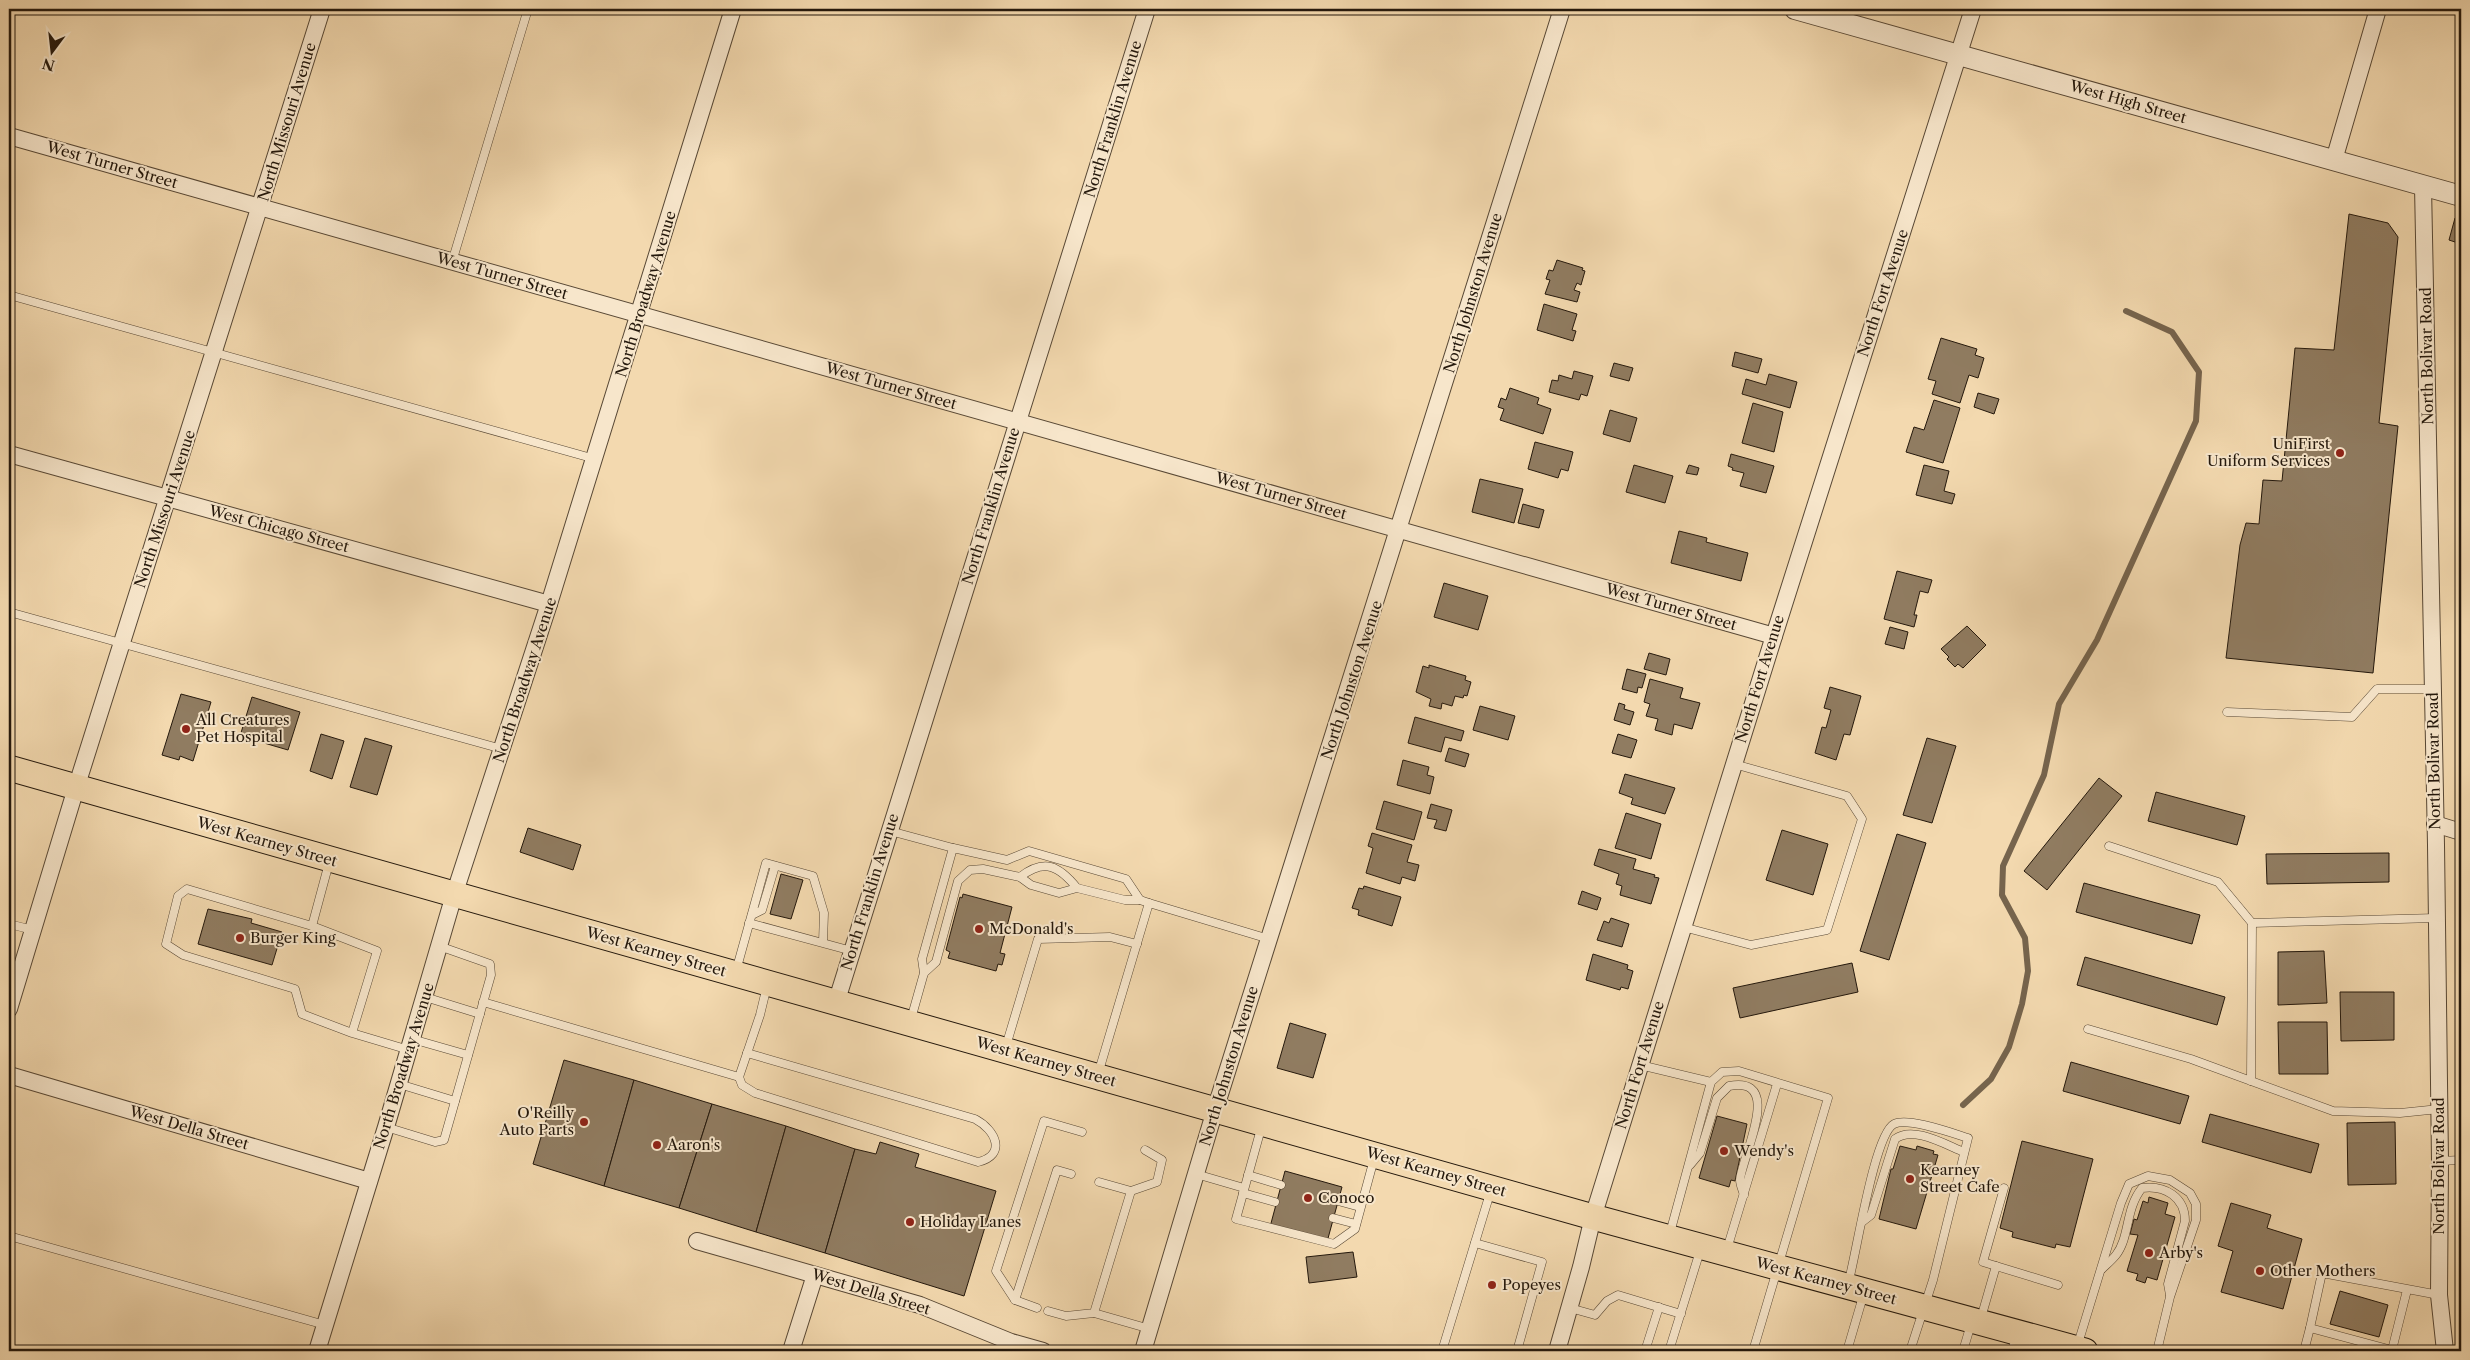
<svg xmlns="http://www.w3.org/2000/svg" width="2470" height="1360" font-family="'Libre Caslon Text',serif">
<rect width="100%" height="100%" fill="#f3d9af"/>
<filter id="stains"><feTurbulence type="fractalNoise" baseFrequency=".004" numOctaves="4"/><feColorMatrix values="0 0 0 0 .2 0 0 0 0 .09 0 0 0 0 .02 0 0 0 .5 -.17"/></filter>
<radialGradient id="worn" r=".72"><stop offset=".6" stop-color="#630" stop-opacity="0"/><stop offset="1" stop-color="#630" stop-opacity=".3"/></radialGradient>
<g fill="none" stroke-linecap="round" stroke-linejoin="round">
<path stroke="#76644d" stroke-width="6" d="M1963 1105 1991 1079 2009 1047 2022 1004 2028 971 2025 938 2002 895 2003 866 2044 775 2059 704 2097 640 2196 421 2199 372 2172 332 2126 311"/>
</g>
<g fill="#907c61" stroke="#24180c">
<path d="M2349 214 2388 223 2398 237 2379 423 2398 426 2373 673 2226 658 2240 545 2246 523 2259 524 2263 480 2282 481 2295 348 2334 350Z"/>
<path d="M2455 218 2461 220V244L2449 240Z"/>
<path d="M1557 260 1583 268 1582 270 1585 271 1581 285 1577 283 1574 290 1580 292 1577 302 1545 294 1550 280 1546 279 1549 270 1553 271Z"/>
<path d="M1544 304 1577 314 1572 330 1576 331 1573 341 1537 330Z"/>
<path d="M1941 338 1977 349 1975 355 1984 358 1978 378 1969 375 1960 403 1932 394 1936 381 1928 379Z"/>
<path d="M1735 352 1762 359 1758 373 1732 366Z"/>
<path d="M1614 363 1633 368 1629 381 1610 376Z"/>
<path d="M1574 371 1593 376 1587 396 1581 394 1579 400 1549 392 1552 380 1558 381 1559 375 1572 379Z"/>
<path d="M1769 374 1797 382 1790 408 1742 394 1746 379 1766 385Z"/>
<path d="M1510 388 1539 398 1537 404 1551 409 1543 434 1500 420 1504 409 1498 407 1501 398 1506 400Z"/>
<path d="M1978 393 1999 399 1994 414 1974 407Z"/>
<path d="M1934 400 1960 408 1943 463 1906 452 1914 427 1924 430Z"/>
<path d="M1753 403 1783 412 1774 452 1742 443Z"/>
<path d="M1610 410 1637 418 1630 442 1603 434Z"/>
<path d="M1535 442 1573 452 1568 471 1561 469 1558 478 1528 469Z"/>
<path d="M1731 454 1774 466 1766 493 1740 486 1744 473 1732 470 1733 468 1728 466Z"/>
<path d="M1634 465 1673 476 1665 503 1626 492Z"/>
<path d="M1689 465 1699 468 1697 475 1686 473Z"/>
<path d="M1924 465 1949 471 1944 491 1955 494 1952 504 1916 495Z"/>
<path d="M1480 479 1523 489 1514 523 1472 512Z"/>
<path d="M1523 504 1544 510 1539 528 1518 523Z"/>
<path d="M1679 531 1707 538 1706 542 1748 553 1741 581 1671 563Z"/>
<path d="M1897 571 1932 580 1928 593 1920 591 1914 615H1917L1914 627 1884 619Z"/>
<path d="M1444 583 1488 596 1478 630 1434 617Z"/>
<path d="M1967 626 1986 645 1963 668 1958 664 1955 667 1947 659 1949 657 1941 649Z"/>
<path d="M1890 627 1908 632 1904 649 1885 644Z"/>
<path d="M1649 653 1670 659 1666 675 1644 669Z"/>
<path d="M1429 665 1466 676 1465 680 1471 682 1467 696 1464 695 1463 698 1455 696 1452 706 1442 703 1441 709 1429 706 1431 699 1416 692 1423 666 1429 668Z"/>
<path d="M1627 669 1646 674 1642 688 1638 687 1637 693 1622 689Z"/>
<path d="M1650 679 1683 688 1680 698 1700 703 1692 729 1674 724 1672 735 1655 730 1658 719 1646 716 1650 704 1644 702Z"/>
<path d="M1830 687 1861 696 1850 735 1844 734 1836 760 1815 753 1822 727 1826 728 1831 710 1824 708Z"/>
<path d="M181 694 211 702 193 761 180 756 179 760 162 755Z"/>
<path d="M252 697 300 712 288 750 240 736Z"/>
<path d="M1619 703 1625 705 1624 709 1634 712 1630 725 1614 720Z"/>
<path d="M1480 706 1515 716 1508 740 1473 730Z"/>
<path d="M1415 717 1464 731 1461 741 1445 737 1441 752 1408 743Z"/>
<path d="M321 734 344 741 332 779 310 771Z"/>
<path d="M1618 734 1637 740 1631 758 1612 753Z"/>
<path d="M365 738 392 746 377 795 350 787Z"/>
<path d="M1927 738 1956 746 1932 823 1903 815Z"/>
<path d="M1449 748 1469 754 1465 767 1445 761Z"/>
<path d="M1403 760 1429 767 1427 775 1434 777 1430 794 1397 785Z"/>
<path d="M1625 774 1675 788 1665 814 1631 804 1633 798 1619 793Z"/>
<path d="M2099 778 2122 796 2047 890 2024 871Z"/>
<path d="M2156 792 2245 816 2237 845 2148 821Z"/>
<path d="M1384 801 1422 812 1414 840 1376 829Z"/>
<path d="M1431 804 1452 810 1446 831 1434 828 1437 820 1427 818Z"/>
<path d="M1626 813 1661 824 1651 859 1615 848Z"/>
<path d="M528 828 581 845 573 870 520 852Z"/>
<path d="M1782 830 1828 844 1813 895 1766 880Z"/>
<path d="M1372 833 1412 845 1407 862 1419 865 1415 881 1402 877 1400 884 1366 873 1373 848 1368 846Z"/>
<path d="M1897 834 1926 843 1889 960 1860 951Z"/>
<path d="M1599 849 1636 859 1633 869 1655 875 1654 877 1659 878 1651 904 1620 895 1622 886 1616 884 1619 874 1594 865Z"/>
<path d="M2389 853V882L2267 884 2266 854Z"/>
<path d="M781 874 803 880 791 919 770 914Z"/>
<path d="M2084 883 2200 915 2192 944 2076 912Z"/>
<path d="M1364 886 1401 897 1392 926 1358 915 1359 910 1352 908 1359 888 1363 889Z"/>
<path d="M1582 891 1601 898 1597 910 1578 904Z"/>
<path d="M963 894 1012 907 1000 953 1005 954 1002 965 998 964 996 971 948 958 950 952 946 950 960 897 962 898Z"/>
<path d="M208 909 252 919 251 923 282 932 272 965 198 944Z"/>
<path d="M1611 918 1629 924 1622 947 1597 940 1604 921 1609 923Z"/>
<path d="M2324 951 2327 1003 2278 1005V952Z"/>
<path d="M1593 954 1628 965 1627 969 1633 971 1628 989 1621 987 1620 990 1586 980Z"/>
<path d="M2085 957 2225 997 2217 1025 2077 985Z"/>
<path d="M1852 963 1858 992 1740 1018 1733 988Z"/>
<path d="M2340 992H2394V1040L2341 1041Z"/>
<path d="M2278 1022H2327L2328 1074H2279Z"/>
<path d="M1290 1023 1326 1034 1313 1078 1277 1068Z"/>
<path d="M564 1060 634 1080 604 1186 533 1164Z"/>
<path d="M2071 1062 2189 1096 2180 1124 2063 1091Z"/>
<path d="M634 1080 712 1104 679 1208 604 1186Z"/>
<path d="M712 1104 786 1126 756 1232 679 1208Z"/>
<path d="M2210 1114 2319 1144 2311 1173 2202 1142Z"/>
<path d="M1717 1116 1747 1124 1735 1181 1731 1180 1729 1187 1699 1178Z"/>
<path d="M2395 1122 2396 1184 2348 1185 2347 1123Z"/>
<path d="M786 1126 855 1149 825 1253 756 1232Z"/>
<path d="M2022 1141 2093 1159 2070 1247 2056 1244 2055 1248 2012 1237 2013 1232 2000 1228Z"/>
<path d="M880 1142 919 1154 915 1167 996 1191 964 1296 825 1253 855 1149 876 1154Z"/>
<path d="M1900 1146 1916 1150 1917 1146 1934 1151 1933 1154 1938 1155 1916 1229 1879 1219 1891 1169H1893Z"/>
<path d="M1285 1171 1342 1187 1327 1242 1270 1227Z"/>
<path d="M2149 1197 2168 1203 2165 1214 2175 1217 2157 1280 2147 1277 2145 1283 2136 1280 2138 1274 2127 1271 2138 1235 2130 1234 2134 1219 2137 1220 2143 1201 2148 1203Z"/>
<path d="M2231 1203 2271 1215 2267 1228 2302 1239 2283 1309 2221 1292 2233 1251 2218 1246Z"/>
<path d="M1353 1252 1357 1277 1309 1283 1306 1257Z"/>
<path d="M2340 1291 2388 1305 2379 1337 2330 1324Z"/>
</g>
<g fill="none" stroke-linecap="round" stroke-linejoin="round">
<g stroke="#584835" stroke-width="9">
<g id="service">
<path d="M452 262 528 9"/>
<path d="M9 295 595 459"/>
<path d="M9 612 502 749"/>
<path d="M2227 712 2352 717 2377 689H2432"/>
<path d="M890 831 953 848"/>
<path d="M2109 846 2218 882 2252 923 2251 1081"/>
<path d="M1020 877C1045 858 1059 866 1077 888"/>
<path d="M752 915 762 910 775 866"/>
<path d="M749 923 852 951"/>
<path d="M2252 923 2436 918"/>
<path d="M9 924 33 930"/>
<path d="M312 926 329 863"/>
<path d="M1683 927 1751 945 1827 930 1862 819 1847 796 1734 764"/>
<path d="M736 971 766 863 813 876 824 913 823 942"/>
<path d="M924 973 936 962 958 881 970 870 983 869 1020 877 1031 885 1059 893 1077 888 1125 900H1140"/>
<path d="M425 997 480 1014"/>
<path d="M483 1002 739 1077 760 1015 767 986"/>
<path d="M911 1019 924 973 922 959 953 848 1007 860 1029 851 1126 879 1140 900 1149 903"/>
<path d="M2088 1029 2191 1059 2333 1111 2400 1113 2439 1109"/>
<path d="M352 1033 377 951 312 926 187 889 178 896 166 944 183 955 295 989 302 1014 352 1033 409 1050"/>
<path d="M412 1039 468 1055"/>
<path d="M1006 1046 1038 939 1110 937 1137 944"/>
<path d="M1640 1065 1711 1082"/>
<path d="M1098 1074 1149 903 1269 939"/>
<path d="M739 1077 742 1085 755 1093 978 1162C1007 1155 996 1130 975 1119L747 1053"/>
<path d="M399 1084 455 1101"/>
<path d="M1262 1125 1236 1219 1334 1244 1355 1229 1374 1159"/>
<path d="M386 1127 435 1142 444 1140 491 975 490 964 439 946"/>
<path d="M2440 1161 2461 1160"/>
<path d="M1690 1165 1700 1153 1717 1098 1729 1086C1785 1075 1742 1156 1740 1180 1740 1185 1743 1191 1744 1195"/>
<path d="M1196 1174 1244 1188"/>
<path d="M1248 1175 1281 1185"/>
<path d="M1099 1182 1131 1191"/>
<path d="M1243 1193 1275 1202"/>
<path d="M1338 1201 1360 1207"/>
<path d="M1333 1218 1356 1224"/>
<path d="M1862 1222 1871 1215 1895 1139C1913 1125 1946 1145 1964 1152"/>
<path d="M1670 1233 1711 1082 1722 1072 1739 1071 1828 1098 1753 1351"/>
<path d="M9 1236 325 1325"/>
<path d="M1475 1243 1542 1262 1517 1351"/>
<path d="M1727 1249 1777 1084"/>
<path d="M1996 1266 1983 1262 2004 1188"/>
<path d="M2102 1269C2106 1265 2112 1260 2116 1255 2130 1237 2125 1209 2142 1188 2165 1185 2185 1197 2185 1221L2168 1284 2170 1295"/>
<path d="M1848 1284C1856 1257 1874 1134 1894 1124 1908 1117 1952 1133 1968 1138L1933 1280 1910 1351"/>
<path d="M2407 1290 2392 1350 2310 1328 2322 1273 2439 1295"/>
<path d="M1015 1300 1057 1170 1071 1174"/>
<path d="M1037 1308 1015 1300 996 1271 1044 1121 1082 1132"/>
<path d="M1570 1308 1595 1315 1607 1301 1618 1295 1681 1314"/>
<path d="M1048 1311 1066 1316 1094 1313 1131 1191 1157 1182 1162 1160 1145 1150"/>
<path d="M1094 1313 1150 1329"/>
<path d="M1981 1318 1996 1266 2058 1285"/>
<path d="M2077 1347 2121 1203 2129 1184 2148 1176 2170 1180 2190 1193 2196 1204V1220L2170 1297 2157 1351"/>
<path d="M1442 1351 1491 1190"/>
<path d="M1645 1351 1659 1307"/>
<path d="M1669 1351 1700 1251"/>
<path d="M1847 1351 1864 1293"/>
<path d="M1963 1351 1971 1324"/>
<path d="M2012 1351 2017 1335"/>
<path d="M2304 1351 2310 1328"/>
</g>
</g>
<g stroke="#584835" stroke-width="18">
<g id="minor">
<path d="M9 136 1774 636"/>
<path d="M2334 160 2378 9"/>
<path d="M2423 186 2436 845 2440 1161 2439 1295 2445 1351"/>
<path d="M9 454 549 604"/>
<path d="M2435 824 2461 832"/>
<path d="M836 1003 1147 9"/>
<path d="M9 1009 76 788 322 9"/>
<path d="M9 1075 369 1181"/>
<path d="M697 1241 920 1305 1011 1342 1043 1351"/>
<path d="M317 1351 386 1127 454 895 549 604 733 9"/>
<path d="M791 1351 815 1275"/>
<path d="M1143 1351 1215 1110 1562 9"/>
<path d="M1557 1351 1581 1267 1593 1217 1774 636 1973 9"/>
</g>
</g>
<g stroke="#584835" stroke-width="22">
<path id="tertiary" d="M1795 9 2461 196"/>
</g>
<g stroke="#24180c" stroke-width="27">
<path id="primary" d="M9 768 1593 1217 2085 1351"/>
</g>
<use href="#service" stroke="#f7e6cb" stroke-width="8"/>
<use href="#minor" stroke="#f7e6cb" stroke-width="16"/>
<use href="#tertiary" stroke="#f7e6cb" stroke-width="20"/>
<use href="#primary" stroke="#f3d9af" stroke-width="25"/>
</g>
<g fill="#8f2418" stroke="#f7e6cb" stroke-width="2">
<circle cx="2340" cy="453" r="5"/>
<circle cx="186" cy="729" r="5"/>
<circle cx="979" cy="929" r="5"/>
<circle cx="240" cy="938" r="5"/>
<circle cx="584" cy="1122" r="5"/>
<circle cx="657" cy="1145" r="5"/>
<circle cx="1724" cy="1151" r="5"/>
<circle cx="1910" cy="1179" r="5"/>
<circle cx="1308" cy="1198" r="5"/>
<circle cx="910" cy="1222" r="5"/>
<circle cx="2149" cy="1253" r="5"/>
<circle cx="2260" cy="1271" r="5"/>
<circle cx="1492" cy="1285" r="5"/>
</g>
<g text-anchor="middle" stroke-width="4" stroke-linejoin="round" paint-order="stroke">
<g font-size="15" fill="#24180c" stroke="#f7e6cb">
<text transform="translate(2128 102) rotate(16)" y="5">West High Street</text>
<text transform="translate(1113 119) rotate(-73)" y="5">North Franklin Avenue</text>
<text transform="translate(287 122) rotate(-73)" y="5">North Missouri Avenue</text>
<text transform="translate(112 165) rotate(16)" y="5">West Turner Street</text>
<text transform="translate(502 276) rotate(16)" y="5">West Turner Street</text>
<text transform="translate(1473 293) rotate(-73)" y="5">North Johnston Avenue</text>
<text transform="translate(1883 293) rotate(-72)" y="5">North Fort Avenue</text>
<text transform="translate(646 294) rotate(-73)" y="5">North Broadway Avenue</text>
<text transform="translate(2427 356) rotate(-91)" y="5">North Bolivar Road</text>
<text transform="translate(891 386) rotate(16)" y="5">West Turner Street</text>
<text transform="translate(1281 496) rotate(16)" y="5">West Turner Street</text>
<text transform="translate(991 506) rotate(-73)" y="5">North Franklin Avenue</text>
<text transform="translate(165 509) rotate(-72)" y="5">North Missouri Avenue</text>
<text transform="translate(279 529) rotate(15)" y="5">West Chicago Street</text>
<text transform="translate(1671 607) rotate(16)" y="5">West Turner Street</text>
<text transform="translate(1760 679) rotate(-73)" y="5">North Fort Avenue</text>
<text transform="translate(525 680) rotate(-72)" y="5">North Broadway Avenue</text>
<text transform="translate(1352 680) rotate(-72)" y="5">North Johnston Avenue</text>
<text transform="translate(2434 761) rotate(-91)" y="5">North Bolivar Road</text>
<text transform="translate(267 842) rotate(16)" y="5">West Kearney Street</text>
<text transform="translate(870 892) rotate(-73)" y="5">North Franklin Avenue</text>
<text transform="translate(656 952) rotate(16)" y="5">West Kearney Street</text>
<text transform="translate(1046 1062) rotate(16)" y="5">West Kearney Street</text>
<text transform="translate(1640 1065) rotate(-73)" y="5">North Fort Avenue</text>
<text transform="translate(404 1066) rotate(-73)" y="5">North Broadway Avenue</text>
<text transform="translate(1229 1066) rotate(-73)" y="5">North Johnston Avenue</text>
<text transform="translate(189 1128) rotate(16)" y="5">West Della Street</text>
<text transform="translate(2439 1166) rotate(-90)" y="5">North Bolivar Road</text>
<text transform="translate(1436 1172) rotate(16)" y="5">West Kearney Street</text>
<text transform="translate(1826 1281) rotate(15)" y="5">West Kearney Street</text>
<text transform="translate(871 1292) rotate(17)" y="5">West Della Street</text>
</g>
<g font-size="15" fill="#24180c" stroke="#f7e6cb" text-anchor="start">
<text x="2330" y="449" text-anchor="end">UniFirst<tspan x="2330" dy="17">Uniform Services</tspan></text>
<text x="196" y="725">All Creatures<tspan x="196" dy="17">Pet Hospital</tspan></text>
<text x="989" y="934">McDonald's</text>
<text x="250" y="943">Burger King</text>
<text x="574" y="1118" text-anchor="end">O'Reilly<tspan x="574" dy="17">Auto Parts</tspan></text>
<text x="667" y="1150">Aaron's</text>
<text x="1734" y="1156">Wendy's</text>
<text x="1920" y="1175">Kearney<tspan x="1920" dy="17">Street Cafe</tspan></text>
<text x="1318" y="1203">Conoco</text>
<text x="920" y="1227">Holiday Lanes</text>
<text x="2159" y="1258">Arby's</text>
<text x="2270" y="1276">Other Mothers</text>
<text x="1502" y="1290">Popeyes</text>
</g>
</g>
<rect width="2470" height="1360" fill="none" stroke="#f3d9af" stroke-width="30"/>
<rect x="10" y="10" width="2450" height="1340" fill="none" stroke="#24180c" stroke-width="2.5"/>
<rect x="15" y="15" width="2440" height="1330" fill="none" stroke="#24180c"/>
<g transform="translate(52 52) rotate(195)" stroke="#f7e6cb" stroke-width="4" paint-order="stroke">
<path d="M0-4L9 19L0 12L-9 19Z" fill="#24180c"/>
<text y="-8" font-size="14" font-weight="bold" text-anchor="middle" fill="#24180c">N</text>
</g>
<rect width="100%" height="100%" filter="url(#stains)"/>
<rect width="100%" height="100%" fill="url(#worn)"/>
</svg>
